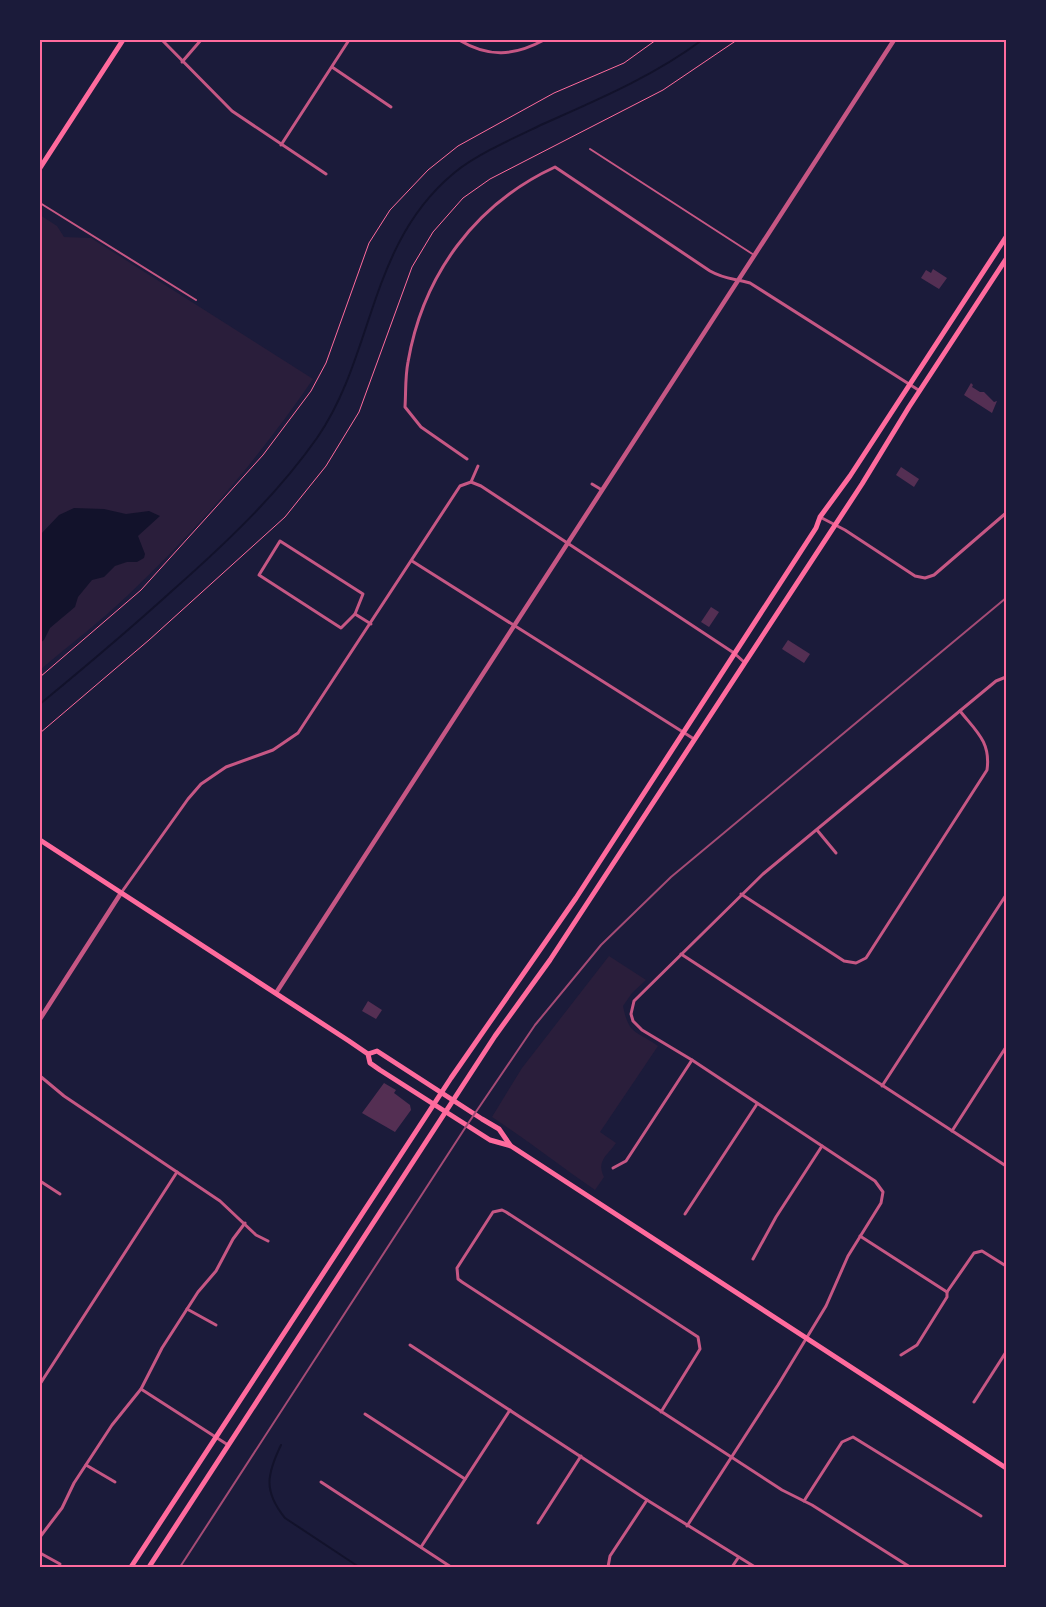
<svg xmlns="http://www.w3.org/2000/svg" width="1046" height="1607" font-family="Raleway,sans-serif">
<rect width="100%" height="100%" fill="#1b1b3a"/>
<g fill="#2a1e3b">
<path d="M40 215 57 226 64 237 91 238 313 379C260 457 196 531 127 596 100 622 69 645 40 670Z"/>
<path d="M609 956 646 980 632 993 623 1006C629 1036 636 1030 658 1046L600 1132 616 1143C607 1156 596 1161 604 1177L595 1190C560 1166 527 1140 492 1117L522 1068Z"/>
</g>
<path fill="#12122b" d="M74 508 104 509 126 514 149 511 160 516 138 536 145 554 144 558 137 562H127L115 566 104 577 92 580 78 597 75 607 50 628 44 640 40 643V535L59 515Z"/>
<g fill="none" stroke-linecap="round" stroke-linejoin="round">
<g stroke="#12122b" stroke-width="2">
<path d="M40 704C85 667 130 629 173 590 225 544 277 495 317 438 375 354 368 244 454 173 477 154 516 137 543 124 597 100 654 76 702 40"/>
<path d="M281 1445C267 1474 263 1491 285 1518L359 1567"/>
</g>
</g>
<g fill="#542f53">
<path d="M933 269 947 278 939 289 921 278 926 270 931 273Z"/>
<path d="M971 383 973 385 972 387 980 392H984L994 402 997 401 992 413 964 395Z"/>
<path d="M901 467 919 479 914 487 896 475Z"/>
<path d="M711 607 719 612 709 627 701 622Z"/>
<path d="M788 640 810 654 804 663 782 649Z"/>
<path d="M368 1001 382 1010 376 1019 362 1011Z"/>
<path d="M384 1083 396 1090 394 1093 410 1105 411 1110 395 1132 362 1113Z"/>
</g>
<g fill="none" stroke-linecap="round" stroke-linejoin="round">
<g stroke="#ff6b9d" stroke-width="1">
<path d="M40 677 141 590 263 455 311 391 326 363 369 243 390 210 428 170 458 146 554 93 624 63 656 40"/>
<path d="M40 733 149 640 285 517 326 466 359 412 412 267 433 232 463 198 490 179 663 90 737 40"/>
</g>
<g stroke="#c65784" stroke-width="2">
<path d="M590 149 754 255"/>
<path d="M40 203 196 300"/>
</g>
<g stroke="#c65784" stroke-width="3">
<path d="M162 40 232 111 326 174"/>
<path d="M459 40C489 58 514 56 544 40"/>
<path d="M182 62 201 40"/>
<path d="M332 67 391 107"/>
<path d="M281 145 349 40"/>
<path d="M467 459 421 427 405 407C406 392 405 377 408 362 423 275 475 204 555 167L710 271C726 280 734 278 750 283L920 391"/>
<path d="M471 482 478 466"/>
<path d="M592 484 602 490"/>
<path d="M820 517 845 530 915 576 925 578 934 575 1006 513"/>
<path d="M280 541 363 594 355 614 341 628 259 575Z"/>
<path d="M412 561 694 739"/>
<path d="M355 614 371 624"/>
<path d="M817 830 836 853"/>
<path d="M121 893 188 799 201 784 226 767 273 750 298 733 460 486 471 482 481 486 734 653 744 662"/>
<path d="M741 894 844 961 856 963 866 958 987 770C991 742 976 731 960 711"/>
<path d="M681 954 1006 1166"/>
<path d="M40 1076 64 1096 220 1201 256 1235 268 1241"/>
<path d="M882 1086 1006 895"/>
<path d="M952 1131 1006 1047"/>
<path d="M613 1168 626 1161 692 1060"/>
<path d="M40 1181 60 1194"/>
<path d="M685 1214 757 1104"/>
<path d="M860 1236 947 1292"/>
<path d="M753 1259 776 1217 822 1146"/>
<path d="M187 1309 216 1325"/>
<path d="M410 1345 647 1500 755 1567"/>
<path d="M901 1355 917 1345 947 1297V1292L974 1253 982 1251 1006 1266"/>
<path d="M40 1384 177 1172"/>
<path d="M141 1389 228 1445"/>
<path d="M974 1402 1006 1352"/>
<path d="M661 1412 697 1354 700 1349 698 1337 506 1212 502 1210 493 1212 457 1268 458 1279 462 1282 782 1490 812 1505 910 1567"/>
<path d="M365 1414 465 1479"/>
<path d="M86 1465 115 1482"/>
<path d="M321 1482 451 1567"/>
<path d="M804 1501 842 1442 853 1437 981 1516"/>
<path d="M538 1523 581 1456"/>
<path d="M687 1526 778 1385 826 1306 848 1256 881 1203 883 1192 875 1181 692 1060 642 1030 633 1021 631 1014 634 1001 763 874 996 681 1006 677"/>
<path d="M40 1537 62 1508 74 1483 112 1425 141 1389 162 1348 198 1292 216 1271 233 1239 245 1223"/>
<path d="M421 1547 510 1410"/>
<path d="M40 1553 60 1564"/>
<path d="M608 1567 610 1556 647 1500"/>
<path d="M732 1567 738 1558"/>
</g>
<g stroke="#c65784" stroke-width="4.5">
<path d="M276 993 894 40"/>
<path d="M40 1019 121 893"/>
</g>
<g stroke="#ff6b9d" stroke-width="5">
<path d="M40 168 123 40"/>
<path d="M40 840 349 1041 368 1054 370 1063 380 1070 490 1140 511 1146 1006 1468"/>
<path d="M368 1054 377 1051 482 1119 499 1129 510 1145"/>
</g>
<g stroke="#ff6b9d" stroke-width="5">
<path d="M131 1567 451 1078 576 898 816 528 820 517 850 476 1006 237"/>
<path d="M149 1567 495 1036 550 960 862 484 909 407 1006 259"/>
</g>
<path stroke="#a44b75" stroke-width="2" d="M180 1567 467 1125 535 1025 601 945 671 877 1006 598"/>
</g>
<rect width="1046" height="1607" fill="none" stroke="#1b1b3a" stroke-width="82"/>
<rect x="41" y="41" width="964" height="1525" fill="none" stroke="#ff6b9d" stroke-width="2"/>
</svg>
